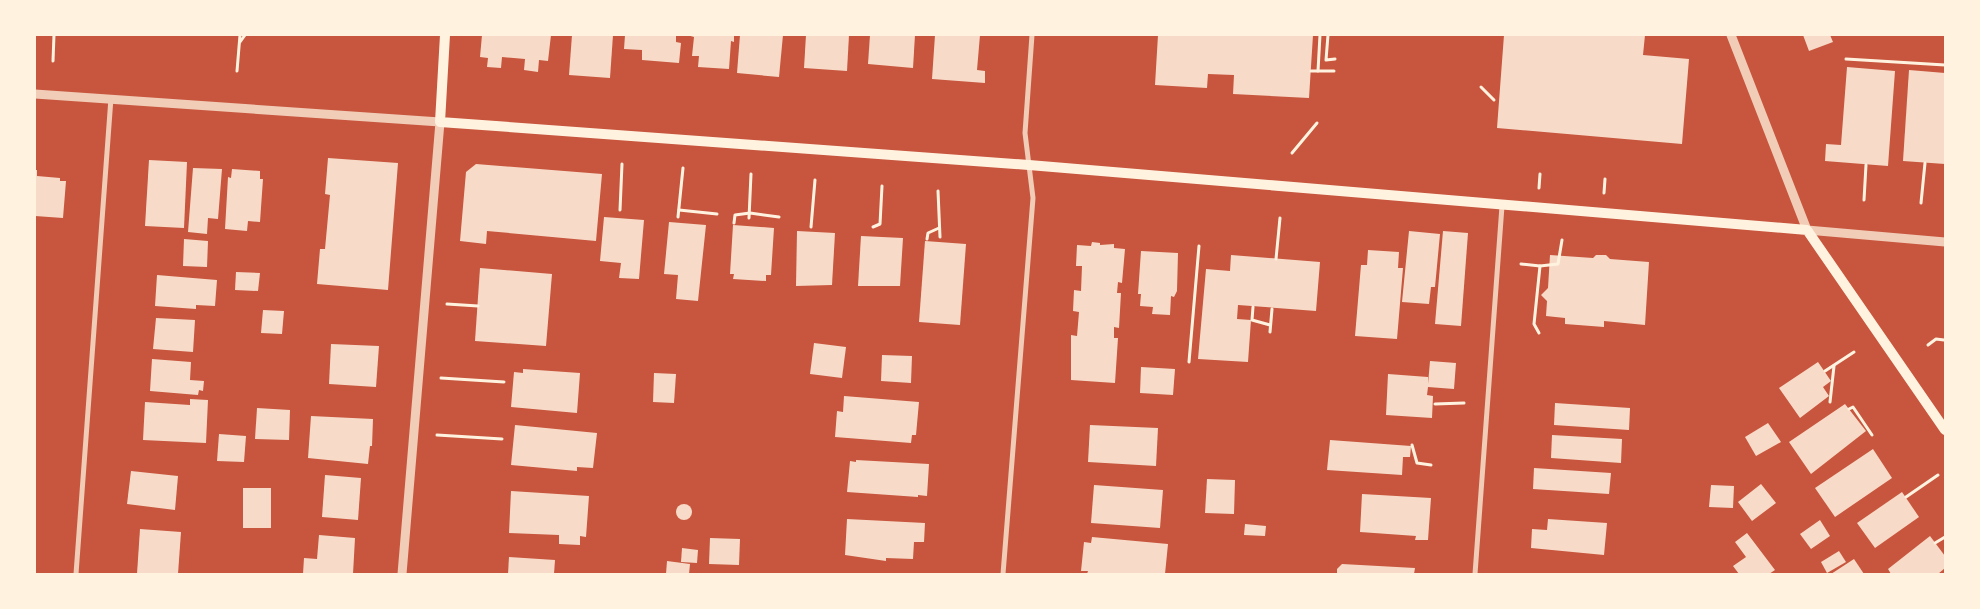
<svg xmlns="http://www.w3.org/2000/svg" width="1980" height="609" font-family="Raleway,sans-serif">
<rect width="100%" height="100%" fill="#c8553d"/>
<g fill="#f7dbc8">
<path d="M482 35H551L548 61 539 60 538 72 524 70 525 59 502 57 501 68 487 67 488 58 480 57Z"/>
<path d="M572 35H613L610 78 569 75Z"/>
<path d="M625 35H676V42L681 43 679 63 642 60V50L624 49Z"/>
<path d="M687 35H734V42L731 41 729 69 698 67 699 56H692L694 37Z"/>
<path d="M740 35H783L779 77 737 73Z"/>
<path d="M806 35H849L847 71 804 68Z"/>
<path d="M870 35H915L913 68 868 64Z"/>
<path d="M935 35H980L977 70 985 71V83L932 79Z"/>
<path d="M1158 35H1313L1309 98 1233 94 1234 75 1208 74 1207 88 1155 85Z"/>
<path d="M1504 35H1645L1643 55 1689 59 1682 144 1497 128Z"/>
<path d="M1803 35H1830L1833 42 1809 51Z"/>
<path d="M1847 67 1895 71 1888 166 1825 161 1826 144 1841 145Z"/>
<path d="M1909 70 1945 73V164L1903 161Z"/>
<path d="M328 158 398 163 388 290 317 284 320 249H325L330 195 325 194Z"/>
<path d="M149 160 187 162 184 228 145 226Z"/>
<path d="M476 164 602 174 596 241 487 231 486 244 460 241 466 172Z"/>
<path d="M193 168 222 169 218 219 208 218 207 234 188 232Z"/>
<path d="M232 169 260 171V179H263L260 222 248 221 247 231 225 229 228 177 231 178Z"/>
<path d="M35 170H37V176L60 178V181H66L63 218 35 216Z"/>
<path d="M604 217 644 220 639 279 619 278 621 263 600 261Z"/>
<path d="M669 222 706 225 698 301 676 299 678 275 664 274Z"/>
<path d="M733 225 774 228 771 275H766V281L733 279 734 274H730Z"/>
<path d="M797 231 835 233 832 285 796 286Z"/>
<path d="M1409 231 1440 234 1435 287H1431L1429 304 1402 302Z"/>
<path d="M1443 231 1468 233 1461 326 1435 324Z"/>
<path d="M861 236 903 238 900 286H858Z"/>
<path d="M184 239 208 241 207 267 183 266Z"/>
<path d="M925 241 966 244 960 325 919 322Z"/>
<path d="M1092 242 1100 243V245L1114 244V248L1125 249 1122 283 1118 282 1117 293H1121L1119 328 1114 327V338H1118L1115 383 1071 380V335L1077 336 1079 312 1073 311 1074 290 1081 291 1082 266H1076L1077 245 1091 246Z"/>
<path d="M1368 250 1399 252 1398 268H1403L1397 339 1355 336 1361 265H1367Z"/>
<path d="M1141 251 1178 253 1177 291 1174 297 1171 296 1170 315 1152 314 1153 307 1140 306 1141 294H1138Z"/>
<path d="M1231 255 1320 262 1316 311 1238 305 1237 319 1251 320 1248 362 1198 359 1206 269 1230 271Z"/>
<path d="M1550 255 1593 258 1596 255H1606L1610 259 1649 262 1645 325 1604 321V327L1565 324V318L1546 316 1547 301 1541 295 1548 288Z"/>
<path d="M480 268 552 274 546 346 475 341Z"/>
<path d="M236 272 260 273 258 291 235 290Z"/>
<path d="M157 275 217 280 215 306 196 305V309L155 306Z"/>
<path d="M263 310 284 311 282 334 261 333Z"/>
<path d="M156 318 195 320 193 352 153 349Z"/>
<path d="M814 343 846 347 842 378 810 374Z"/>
<path d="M331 344 379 346 376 387 329 384Z"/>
<path d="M882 355 912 356 911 383 881 381Z"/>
<path d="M152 359 191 362 190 380 204 381 203 391 199 390 198 395 150 391Z"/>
<path d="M1430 361 1456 363 1454 389 1428 387 1427 395 1433 396 1432 418 1386 415 1388 374 1428 377V384Z"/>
<path d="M1818 362 1831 381 1823 387 1829 396 1800 418 1779 388Z"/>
<path d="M1141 367 1175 369 1173 395 1140 393Z"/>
<path d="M523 369 580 373 577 413 511 407 514 372 523 373Z"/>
<path d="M654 373 676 374 674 403 653 402Z"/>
<path d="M844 396 919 402 916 435H912L911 443 835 437 837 411 843 412Z"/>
<path d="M190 399 208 400 206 443 143 440 145 402 190 405Z"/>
<path d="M1555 403 1630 408 1629 430 1554 425Z"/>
<path d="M1845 404 1866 431 1811 474 1789 442Z"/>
<path d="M257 408 290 410 289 440 255 439Z"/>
<path d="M311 416 373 419 372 446H370L368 464 308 458Z"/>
<path d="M1768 423 1781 442 1756 456 1745 437Z"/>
<path d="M515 425 597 433 593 468 577 467V471L511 465Z"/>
<path d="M1090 425 1158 428 1156 466 1088 462Z"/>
<path d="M219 434 246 436 244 462 217 461Z"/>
<path d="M1552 435 1622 439 1621 463 1551 458Z"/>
<path d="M1330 440 1411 446 1410 457H1403L1402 475 1327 470Z"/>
<path d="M1873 449 1892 478 1835 517 1815 488Z"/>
<path d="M856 460 929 464 927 496 918 495V497L847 492 850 461 856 462Z"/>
<path d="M1534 468 1611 473 1609 494 1533 489Z"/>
<path d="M131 471 178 476 175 510 127 504Z"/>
<path d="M325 475 361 478 358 520 322 517Z"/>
<path d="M1207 479 1235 480 1234 514 1205 513Z"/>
<path d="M1761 484 1776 503 1752 521 1738 502Z"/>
<path d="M1094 485 1163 490 1160 528 1091 523Z"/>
<path d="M1711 485 1734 486 1733 508 1709 507Z"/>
<rect x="243" y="488" width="28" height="40"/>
<path d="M511 491 589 496 586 537 580 536V545L559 544V535L509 533Z"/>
<path d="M1902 492 1919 517 1875 548 1857 523Z"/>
<path d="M1362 494 1431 498 1428 540H1415L1416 536 1360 532Z"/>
<circle cx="684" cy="512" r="8"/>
<path d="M847 519 925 523 924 542H914L913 559 886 558V561L845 555Z"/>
<path d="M1548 519 1607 523 1604 555 1531 548 1532 529 1547 530Z"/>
<path d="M1820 520 1830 536 1811 549 1800 534Z"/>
<path d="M1245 524 1266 526 1265 536 1244 535Z"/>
<path d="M140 529 181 532 178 574H137Z"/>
<path d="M1747 533 1775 570 1769 574H1739L1733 566 1746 557 1735 542Z"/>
<path d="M319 535 355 538 353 574H303L304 558 317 559Z"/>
<path d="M1930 536 1945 556V568L1938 574H1891L1888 569Z"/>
<path d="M1092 537 1168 544 1165 574H1087L1088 571H1081L1084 542 1091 543Z"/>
<path d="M710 538 740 539 739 565 709 564Z"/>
<path d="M682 548 698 550 697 563 681 562Z"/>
<path d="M1839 551 1846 562 1827 573 1821 562Z"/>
<path d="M509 557 555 560 554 574H508Z"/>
<path d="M1854 559 1864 574H1831Z"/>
<path d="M667 561 690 564 689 574H666Z"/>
<path d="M1342 564 1415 568 1414 574H1337V569Z"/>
</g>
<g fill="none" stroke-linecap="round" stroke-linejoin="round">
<g stroke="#fff3e0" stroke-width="3">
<path d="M1328 35 1326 60 1335 59"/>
<path d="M240 42 245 35"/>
<path d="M1846 59 1945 65"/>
<path d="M53 61 54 35"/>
<path d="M237 71 240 35"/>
<path d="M1311 71H1318L1320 35"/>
<path d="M1318 71H1334"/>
<path d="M1481 87 1494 100"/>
<path d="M1292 153 1317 123"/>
<path d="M1539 188 1540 174"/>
<path d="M938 191 940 237"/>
<path d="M1604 193 1605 179"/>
<path d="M1864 200 1866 165"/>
<path d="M1921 203 1925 163"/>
<path d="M620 210 622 164"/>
<path d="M679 210 717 214"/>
<path d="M678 217 683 168"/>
<path d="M749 218 751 174"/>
<path d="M734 223 735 215 750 213 779 217"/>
<path d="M811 227 815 180"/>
<path d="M873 227 880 224 882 186"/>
<path d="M927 239 928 233 939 228"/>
<path d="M1276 259 1280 218"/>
<path d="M1521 264 1540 266 1558 264 1562 240"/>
<path d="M447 304 478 306"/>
<path d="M1253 307 1252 320 1270 325"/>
<path d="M1270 332 1272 309"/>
<path d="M1539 333 1534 324 1540 266"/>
<path d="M1928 345 1936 339 1944 340"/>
<path d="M1189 362 1199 246"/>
<path d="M1825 371 1854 352"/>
<path d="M441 378 504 382"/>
<path d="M1830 402 1834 366"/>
<path d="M1435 404 1464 403"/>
<path d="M1849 409 1853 407 1872 435"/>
<path d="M437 435 502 439"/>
<path d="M1412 445 1417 463 1431 465"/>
<path d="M1906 497 1938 475"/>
<path d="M1935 543 1945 537"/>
</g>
<g stroke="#f1ccb7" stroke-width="5">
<path d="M76 574 111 98"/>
<path d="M1003 574 1033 198 1025 133 1032 35"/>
<path d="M1475 574 1502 206"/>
</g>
<g stroke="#f1ccb7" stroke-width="9">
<path d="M1731 35 1807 230 1945 242"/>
<path d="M35 94 440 122 402 574"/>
</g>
<path stroke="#fff3e0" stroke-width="10" d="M445 35 440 122 1029 165 1807 230 1945 430"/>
</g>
<rect width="1980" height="609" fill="none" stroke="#fff3e0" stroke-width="72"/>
</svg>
